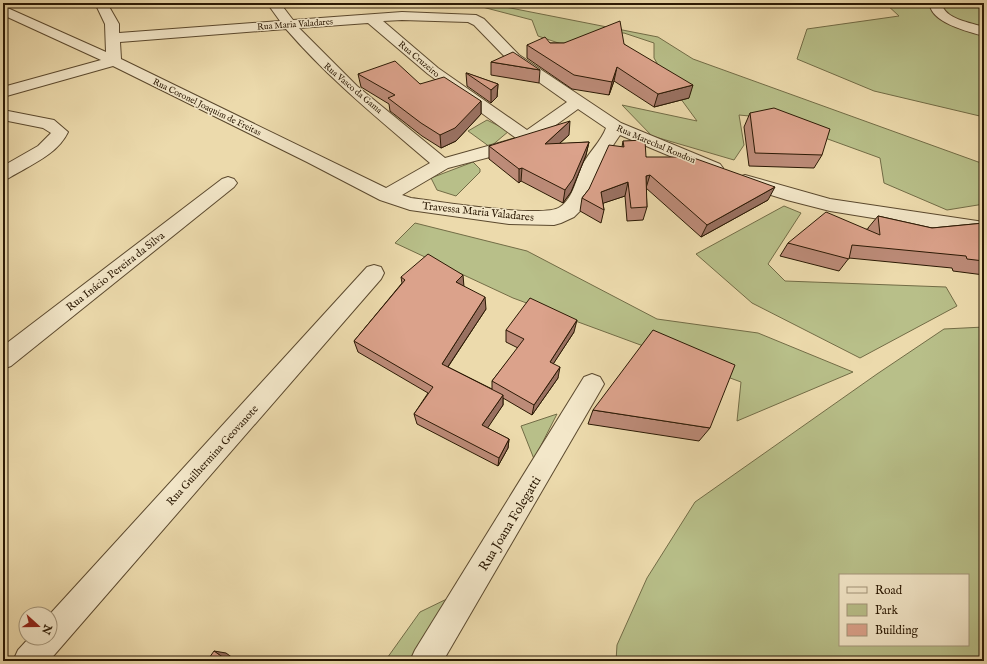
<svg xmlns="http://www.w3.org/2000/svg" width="987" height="664" font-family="'IM FELL English',serif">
<rect width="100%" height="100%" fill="#ecdaac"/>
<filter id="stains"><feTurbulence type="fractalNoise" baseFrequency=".005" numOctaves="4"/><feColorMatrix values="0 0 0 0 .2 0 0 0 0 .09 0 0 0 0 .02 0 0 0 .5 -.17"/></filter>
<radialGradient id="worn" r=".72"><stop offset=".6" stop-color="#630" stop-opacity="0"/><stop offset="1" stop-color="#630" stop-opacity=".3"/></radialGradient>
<g fill="#b8bf89" stroke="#726c46" fill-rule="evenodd">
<path d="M467 3H485L658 37 693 59 981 163 984 176V204L947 210 884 183 880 158 770 118 739 115 744 145 734 160 652 136 622 105 697 121 667 80 654 58V43L624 33 598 34 573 48 538 36 532 20Z"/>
<path d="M885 3H984V117L874 91 797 59 807 29 899 16Z"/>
<path d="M487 120 509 131 490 147 468 131Z"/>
<path d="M473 162 480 169V172L456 196 437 190 431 178Z"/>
<path d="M784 206 801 213 768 264 785 281 946 287 957 306 860 358 752 303 696 254Z"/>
<path d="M415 223 527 251 657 319 758 333 853 372 737 421 741 382 513 298 395 243Z"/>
<path d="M984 327V661H616L617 645 647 578 695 502 877 374 944 329ZM840 575H968V645H840Z"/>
<path d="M557 414 534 459 521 426Z"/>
<path d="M453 596 412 661H385L420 612Z"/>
</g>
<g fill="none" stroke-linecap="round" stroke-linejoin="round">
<g stroke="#5b492e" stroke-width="2">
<g id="minor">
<path d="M95 3H107L119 24V33L280 21 267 3H280L293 20 402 12 476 15 484 19 519 55 621 123 720 164 723 168 720 172 714 174 708 172 620 135 601 163 582 209 574 217 561 223 554 225 509 224 410 210 380 200 307 162 113 66 3 97V87L101 60 3 15V6L106 52 105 24ZM402 20 468 22 474 25 509 61 567 102 527 130 438 68 383 21ZM368 23 428 74 516 138 445 158 357 86 299 28ZM286 29C329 79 380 120 430 163L386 188 121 59 120 42ZM578 109 606 128C601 141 591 150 584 162 577 175 574 198 560 207 543 219 437 201 411 198L402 195 448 168 524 148Z"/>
<path d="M930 3H942C943 19 972 23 984 27V36C969 32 929 22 930 3Z"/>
<path d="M3 110 54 120 68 132C57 155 30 165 9 178L3 180V166L38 146 51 133 43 128 3 120Z"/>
<path d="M745 175 830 199 984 222V236L830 211 787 200 739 185 736 181 739 177Z"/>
<path d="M228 177 234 179 237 183 234 187 11 366 3 369V346L222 179Z"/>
<path d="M374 265 381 267 384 273 381 279 49 661H13L18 650 29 638H50V614L367 267Z"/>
<path d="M592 374 600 377 604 384 600 391 443 661H410L415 650 584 377Z"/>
</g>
</g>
<use href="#minor" fill="#f3e7c9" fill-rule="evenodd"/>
</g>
<g fill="#bc8b78" stroke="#2b1904">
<path d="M550 43 624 44 689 98 654 107 614 81 609 95 572 89 527 58V45Z"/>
<path d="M491 62 540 70 539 83 491 75Z"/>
<path d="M466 73 498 84 497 97 491 103 467 86Z"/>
<path d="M358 74 420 84 481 101V114L456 141 441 148 422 136 390 111 389 104 361 87Z"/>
<path d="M750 113 822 155 814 168 749 166 744 127Z"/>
<path d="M569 135 559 144 589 142 586 155 571 192 563 203 521 181 519 183 489 159V146Z"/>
<path d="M623 141 646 157 768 200 701 237 646 188 647 207 643 220 627 221 625 196 603 203 604 210 601 223 580 211 582 198 622 147Z"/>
<path d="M878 216 932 228 984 223V275L953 271 952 268 849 258 839 271 780 256 788 243 868 229V228Z"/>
<path d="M401 277 464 286 486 309 448 367 492 389V381L518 348 506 342V330L574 332 553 364 558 378 532 415 503 398V405L487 428 509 439 508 448 498 466 417 424 414 414 428 393 358 352 354 341 402 283Z"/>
<path d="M593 410 710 428 699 441 588 424Z"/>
</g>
<g fill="#997161" stroke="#2b1904">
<path d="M617 67 614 81 609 95 612 82Z"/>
<path d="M498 84 497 97 491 103V90Z"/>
<path d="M693 85 689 98 654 107 658 94Z"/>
<path d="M481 101V114L456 141 441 148 440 135Z"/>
<path d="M570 121 569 135 544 157 545 144Z"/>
<path d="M589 142 586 155 571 192 563 203 565 190Z"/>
<path d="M522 168 521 181 519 183V169Z"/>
<path d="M650 175 646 188V176Z"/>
<path d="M628 182 625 196 598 205 601 192Z"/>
<path d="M775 187 768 200 701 237 707 225Z"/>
<path d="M463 275 464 287 456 282Z"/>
<path d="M485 297 486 309 443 374 442 364Z"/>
<path d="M577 320 574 332 548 372 550 362Z"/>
<path d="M560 367 558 378 532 415 534 405Z"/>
<path d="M503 395V405L483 435 482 425Z"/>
<path d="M509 439 508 448 498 466 499 458Z"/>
<path d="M214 651 226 653 237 661H228Z"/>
</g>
<g fill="#dba28b" stroke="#2b1904">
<path d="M620 21 624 44 693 85 658 94 617 67 612 82 574 75 527 45 545 37 550 43H564Z"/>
<path d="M513 52 540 70 491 62Z"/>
<path d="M395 61 420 84 444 77 481 101 455 128 440 135 421 123 388 98 395 95 358 74Z"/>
<path d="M466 73H467L498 84 491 90Z"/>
<path d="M774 108 830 129 822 155 755 153 750 113Z"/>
<path d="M570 121 545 144 589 142 573 179 565 190 522 168 519 169 489 146Z"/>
<path d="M645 140 646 157H691L775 187 707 225 650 175 646 176 647 207 631 208 628 182 601 192 604 210 582 198 589 189 609 145 624 147 623 141Z"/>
<path d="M826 212 880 235 878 216 932 228 984 223V261L967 259 966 256 852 245 849 259 788 243Z"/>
<path d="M428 254 463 275 456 282 485 297 442 364 503 395 482 425 509 439 499 458 414 414 433 387 354 341 405 280 401 277Z"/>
<path d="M530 298 577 320 550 362 560 367 534 405 492 381 524 339 506 330Z"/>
<path d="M653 330 735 365 710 428 593 410Z"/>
<path d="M214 651 228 661H207Z"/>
</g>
<g text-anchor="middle" stroke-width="3" stroke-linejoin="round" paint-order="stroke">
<g font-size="9" fill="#2b1904" stroke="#f3e7c9">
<text transform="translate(295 24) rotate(-4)" y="3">Rua Maria Valadares</text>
<text transform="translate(419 59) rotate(40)" y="3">Rua Cruzeiro</text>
<text transform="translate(353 88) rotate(40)" y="3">Rua Vasco da Gama</text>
<text transform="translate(207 107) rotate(26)" y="3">Rua Coronel Joaquim de Freitas</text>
<text transform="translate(656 144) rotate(23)" y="3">Rua Marechal Rondon</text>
</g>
<g font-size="11" fill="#2b1904" stroke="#f3e7c9">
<text transform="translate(478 211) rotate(6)" y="4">Travessa Maria Valadares</text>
<text transform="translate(115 271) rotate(-38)" y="4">Rua Inácio Pereira da Silva</text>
<text transform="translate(212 455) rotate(-48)" y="4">Rua Guilhermina Geovanote</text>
</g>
<g font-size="13" fill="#2b1904" stroke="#f3e7c9">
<text transform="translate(509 523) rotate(-59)" y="5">Rua Joana Folegatti</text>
</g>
</g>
<rect width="987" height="664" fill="none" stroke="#ecdaac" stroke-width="16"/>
<rect x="4" y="4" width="979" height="656" fill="none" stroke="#2b1904" stroke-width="2"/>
<rect x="8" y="8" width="971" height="648" fill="none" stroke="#2b1904"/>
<rect x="839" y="574" width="130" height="72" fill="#f3e7c9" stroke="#a3957a"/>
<rect x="847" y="587" width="20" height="6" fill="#f3e7c9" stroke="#a3957a"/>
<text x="875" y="594" font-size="12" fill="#2b1904">Road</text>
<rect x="847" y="604" width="20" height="12" fill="#b8bf89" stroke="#a3957a"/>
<text x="875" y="614" font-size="12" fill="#2b1904">Park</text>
<rect x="847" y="624" width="20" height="12" fill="#dba28b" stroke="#a3957a"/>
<text x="875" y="634" font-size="12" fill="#2b1904">Building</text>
<g transform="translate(38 626) rotate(111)"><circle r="19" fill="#f3e7c9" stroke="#a3957a"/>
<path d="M0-3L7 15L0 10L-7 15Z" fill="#8f2418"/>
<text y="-6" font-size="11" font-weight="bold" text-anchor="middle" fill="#2b1904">N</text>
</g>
<rect width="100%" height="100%" filter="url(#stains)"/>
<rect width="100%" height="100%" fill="url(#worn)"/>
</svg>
